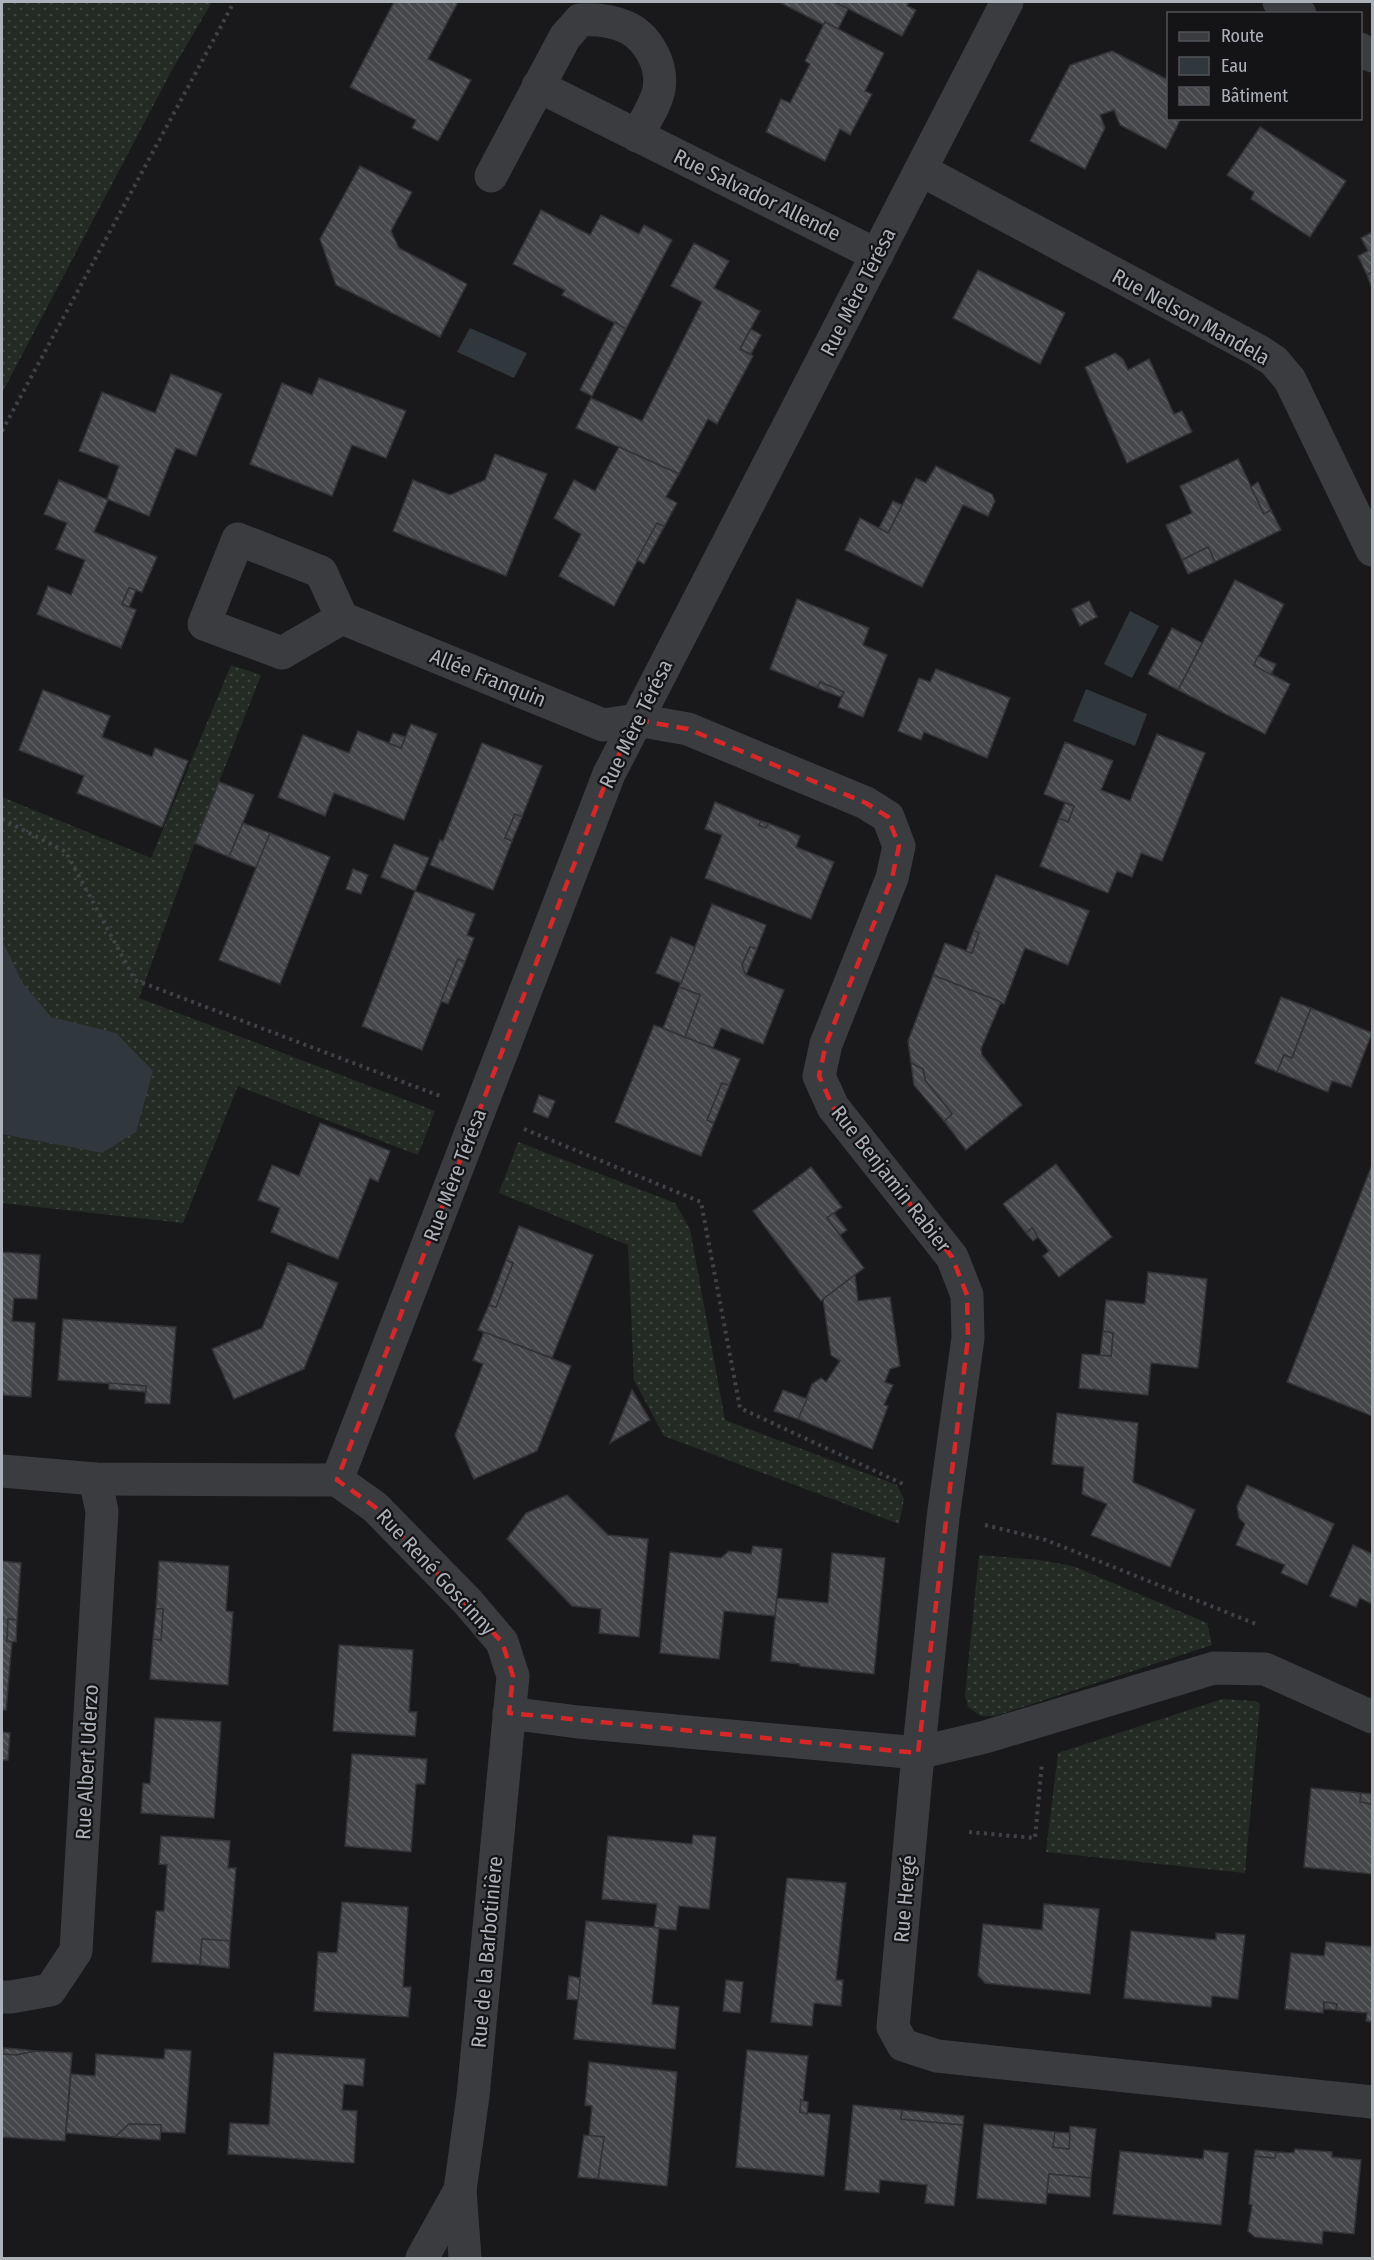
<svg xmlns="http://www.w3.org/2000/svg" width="1374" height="2260" font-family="'Fira Sans Condensed',sans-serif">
<defs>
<pattern id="grass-dots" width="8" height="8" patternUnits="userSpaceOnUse" patternTransform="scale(1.5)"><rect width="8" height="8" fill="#232b24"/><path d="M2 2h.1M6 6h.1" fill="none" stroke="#404742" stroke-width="1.8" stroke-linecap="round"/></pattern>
<pattern id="building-back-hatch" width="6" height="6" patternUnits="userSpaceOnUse" patternTransform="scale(1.5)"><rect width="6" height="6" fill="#46474b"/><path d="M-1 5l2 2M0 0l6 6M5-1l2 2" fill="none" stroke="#5e5f63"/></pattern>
</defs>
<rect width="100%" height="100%" fill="#19191b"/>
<g fill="url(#grass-dots)">
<path d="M2 2H212L172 70 2 393Z"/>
<path d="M231 665 261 675 195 843 139 998 435 1111 418 1155 238 1086 183 1223 2 1203V797L151 858Z"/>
<path d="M518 1142 675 1203 690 1229 725 1420 897 1485 904 1499 899 1524 664 1436 634 1380 628 1245 499 1193Z"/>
<path d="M979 1555 1040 1560 1073 1566 1207 1623 1212 1645 995 1716H981L968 1707 965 1695Z"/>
<path d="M1222 1699 1255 1701 1260 1704 1245 1873 1046 1852 1058 1753Z"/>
</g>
<g fill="#30383e">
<path d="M470 328 527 353 514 378 457 352Z"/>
<path d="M1130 611 1159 626 1132 678 1104 664Z"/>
<path d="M1086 689 1147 714 1135 746 1073 721Z"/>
<path d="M2 940 22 982 51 1017 116 1033 153 1071 136 1132 102 1153 2 1134Z"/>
</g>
<g fill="url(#building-back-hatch)" stroke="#333337" stroke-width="1.5">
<path d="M394 2H458L428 59 471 80 438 141 412 128 416 120 350 87Z"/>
<path d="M779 2H835L848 9 838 29 825 22 824 25Z"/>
<path d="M835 2H909L907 6 916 10 902 36Z"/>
<path d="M825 22 884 53 865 91 872 94 850 135 840 129 825 161 766 132 781 99 790 103 810 64 805 61Z"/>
<path d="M1112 51 1168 80V118H1181L1166 149 1120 125 1114 110 1100 115 1105 128 1085 169 1030 141 1070 65Z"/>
<path d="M1260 127 1346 181 1310 237 1251 199 1254 192 1227 175Z"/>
<path d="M360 166 412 192 391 231 399 248 467 284 440 337 336 285 320 239Z"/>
<path d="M541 210 590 235 601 215 639 234 644 225 672 240 626 329 562 295 565 290 513 264Z"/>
<path d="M1372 232V272L1367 275 1358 256 1368 251 1361 238Z"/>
<path d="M694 243 729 261 714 288 760 311 740 349 753 356 717 424 708 419 679 474 576 428 591 398 642 421 702 302 671 286Z"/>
<path d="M978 270 1065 313 1040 364 953 318Z"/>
<path d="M1372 272V288L1367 275Z"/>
<path d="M615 322 626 329 592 396 580 390Z"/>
<path d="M751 329 761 335 751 354 740 349Z"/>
<path d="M1115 353 1123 359 1128 370 1149 359 1174 414 1182 411 1192 432 1127 463 1085 367Z"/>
<path d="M171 374 222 394 196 456 176 448 149 516 107 499 119 466 79 451 102 392 155 413Z"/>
<path d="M319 378 406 411 386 458 352 445 332 496 250 464 282 383 312 395Z"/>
<path d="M619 447 679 474 666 497 677 503 664 527 657 523 614 606 559 576 581 534 554 518 574 480 595 491Z"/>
<path d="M495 454 547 474 506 576 393 531 413 480 450 495 485 480Z"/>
<path d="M1238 459 1264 514 1271 510 1281 530 1215 562 1208 547 1182 560 1166 525 1192 513 1180 486Z"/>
<path d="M936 466 992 494 995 501 988 516 963 505 922 587 845 550 860 518 888 533 916 478 926 483Z"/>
<path d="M59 480 108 500 94 532 157 557 142 592 129 588 122 604 136 610 121 648 37 614 48 586 71 595 85 560 56 549 67 523 44 514Z"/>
<path d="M1258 482 1271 510 1264 514 1251 487Z"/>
<path d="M893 501 902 505 888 533 879 528Z"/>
<path d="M657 523 664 527 644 564 637 560Z"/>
<path d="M1208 547 1215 562 1188 574 1182 560Z"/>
<path d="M1235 580 1284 604 1254 665 1290 684 1265 734 1178 690Z"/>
<path d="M129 588 136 590 129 607 122 604Z"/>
<path d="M797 599 869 628 863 645 887 655 863 717 838 707 844 692 820 682 817 688 770 669Z"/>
<path d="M1089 601 1097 617 1080 626 1072 609Z"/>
<path d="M1172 628 1202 643 1178 690 1148 674Z"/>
<path d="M1258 656 1276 664 1271 675 1254 665Z"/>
<path d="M936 669 1010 698 987 758 924 732 921 740 898 731 919 678 930 682Z"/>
<path d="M820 682 844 692 841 697 817 688Z"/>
<path d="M43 690 110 716 102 737 152 757 155 748 188 761 162 827 77 793 84 776 19 750Z"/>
<path d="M411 724 437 734 404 820 334 793 325 816 278 797 303 735 349 753 358 731 401 748Z"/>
<path d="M393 733 405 737 401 748 389 743Z"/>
<path d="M1157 734 1205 753 1162 861 1141 853 1132 877 1117 871 1108 893 1040 866 1059 818 1068 822 1074 806 1044 794 1065 742 1113 761 1101 790 1130 801Z"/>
<path d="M482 743 542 766 522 817 515 814 505 838 512 841 493 890 430 865 440 840 443 841Z"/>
<path d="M219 782 254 795 229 857 195 843Z"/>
<path d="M715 802 761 821 759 825 766 828 768 823 800 836 796 847 834 862 811 919 705 878 722 835 705 829Z"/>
<path d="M1065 803 1074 806 1068 822 1059 818Z"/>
<path d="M515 814 522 817 512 841 505 838Z"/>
<path d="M761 821 768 823 766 828 759 825Z"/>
<path d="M243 823 270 833 257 868 229 857Z"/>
<path d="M270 833 330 857 280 984 219 960Z"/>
<path d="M394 844 429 858 415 891 381 877Z"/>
<path d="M353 869 368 875 361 894 346 889Z"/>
<path d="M996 875 1089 911 1068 965 1025 948 1004 1004 933 975 945 943 972 953 979 933 974 930Z"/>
<path d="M415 891 475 914 467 935 474 938 465 962 458 959 422 1050 362 1026Z"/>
<path d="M712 904 766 925 757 949 750 947 742 965 746 975 784 990 763 1044 721 1028 713 1048 685 1037 700 995 679 987Z"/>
<path d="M974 930 979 933 972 953 966 951Z"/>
<path d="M671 937 695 947 681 983 656 973Z"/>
<path d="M750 947 757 949 746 975 742 965Z"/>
<path d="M458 959 465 962 448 1004 441 1001Z"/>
<path d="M933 975 1001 1002 981 1049 982 1055 1022 1105 966 1150 944 1121 952 1114 925 1080 923 1069 911 1063 908 1041Z"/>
<path d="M679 987 700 995 685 1037 663 1028Z"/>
<path d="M1281 997 1311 1008 1292 1058 1284 1055 1277 1072 1255 1063Z"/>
<path d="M1311 1008 1372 1033 1351 1087 1332 1081 1328 1092 1277 1072 1284 1055 1292 1058Z"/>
<path d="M654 1025 740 1059 729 1086 722 1083 707 1120 714 1123 701 1156 615 1122Z"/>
<path d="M911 1063 923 1069 925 1080 952 1114 944 1121 914 1085Z"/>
<path d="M722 1083 729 1086 714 1123 707 1120Z"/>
<path d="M539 1095 555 1101 548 1118 533 1112Z"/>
<path d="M320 1123 390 1151 378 1182 370 1178 338 1259 271 1232 280 1208 258 1200 272 1165 299 1176Z"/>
<path d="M1056 1164 1112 1237 1059 1277 1043 1256 1049 1251 1038 1237 1032 1228 1026 1233 1003 1204Z"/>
<path d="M1372 1165V1416L1287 1382Z"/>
<path d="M811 1167 842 1207 827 1218 864 1268 821 1301 753 1211Z"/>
<path d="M834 1213 847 1230 840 1235 827 1218Z"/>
<path d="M519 1226 593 1255 552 1358 478 1330 489 1305 496 1307 513 1263 506 1260Z"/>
<path d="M1032 1228 1038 1237 1033 1241 1026 1233Z"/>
<path d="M2 1252 40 1255 37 1299 14 1298 12 1321 35 1323 31 1397 4 1395 2 1392Z"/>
<path d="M506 1260 513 1263 496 1307 489 1305Z"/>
<path d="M288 1263 338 1283 304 1369 234 1399 212 1349 262 1328Z"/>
<path d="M1148 1272 1207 1279 1198 1368 1151 1363 1148 1395 1079 1388 1082 1354 1111 1356 1113 1333 1103 1331 1106 1300 1145 1304Z"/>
<path d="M855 1275 858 1301 890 1297 900 1366 890 1369 885 1382 893 1385 884 1405 888 1406 872 1449 798 1419 812 1384 821 1378 826 1382 840 1361 831 1355 823 1299Z"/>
<path d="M63 1319 176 1327 170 1404 145 1403 146 1386 58 1380Z"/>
<path d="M1103 1331 1113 1333 1111 1356 1100 1355Z"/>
<path d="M484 1332 571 1366 537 1451 474 1479 455 1435 483 1364 473 1360Z"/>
<path d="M109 1383 146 1386V1392L109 1389Z"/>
<path d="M632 1390 650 1420 610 1443Z"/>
<path d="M783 1390 807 1399 798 1419 774 1411Z"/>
<path d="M1057 1413 1138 1423 1133 1482 1195 1510 1170 1567 1091 1535 1107 1504 1082 1494 1084 1467 1052 1464Z"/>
<path d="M1247 1485 1334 1524 1307 1585 1281 1573 1285 1565 1236 1545 1245 1524 1239 1518 1237 1506Z"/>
<path d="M567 1495 608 1535 648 1539 639 1637 599 1633 601 1609 572 1606 507 1539 526 1513Z"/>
<path d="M1353 1545 1372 1554V1604L1360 1598 1356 1607 1330 1596Z"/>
<path d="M753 1546 782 1549 775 1616 724 1611 719 1659 660 1653 670 1552 721 1558 729 1551 751 1554Z"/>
<path d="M832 1553 885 1558 874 1674 800 1666V1664L771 1661 777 1598 828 1603Z"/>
<path d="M2 1561 21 1563 17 1620 8 1619 7 1641 12 1642 6 1710H2Z"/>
<path d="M159 1561 229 1566 226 1611 233 1612 228 1685 150 1679 153 1639 161 1640 163 1609H156Z"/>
<path d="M156 1609H163L161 1640 153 1639Z"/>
<path d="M8 1619 17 1620 16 1642 7 1641Z"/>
<path d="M339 1645 413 1650 409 1712H417L415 1736 333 1731Z"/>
<path d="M155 1718 221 1722 214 1818 141 1813 143 1783 150 1784Z"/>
<path d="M2 1732 10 1733 8 1760H2Z"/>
<path d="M352 1754 427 1759 425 1784H416L411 1852 345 1846Z"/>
<path d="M1311 1788 1361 1793 1360 1802 1372 1804V1874L1304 1867Z"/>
<path d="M1361 1793 1372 1794 1371 1804 1360 1802Z"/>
<path d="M693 1835 716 1837 709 1909 679 1906 676 1930 654 1928 657 1904 602 1899 608 1836 692 1844Z"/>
<path d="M161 1836 230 1841 228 1868H236L230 1941 202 1939 200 1965 152 1962 156 1911H164L167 1865 159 1864Z"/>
<path d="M787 1878 846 1883 836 1980H843L841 2006 814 2003 812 2026 771 2022Z"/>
<path d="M342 1902 408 1907 403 1987H411L408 2017 314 2011 318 1952 337 1953Z"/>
<path d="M1044 1904 1099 1909 1090 1994 985 1983 978 1975 983 1924 1042 1930Z"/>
<path d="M586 1921 659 1928 652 2004 679 2007 675 2049 574 2039Z"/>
<path d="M1131 1931 1216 1940V1933L1245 1935 1238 1999 1212 1996 1211 2007 1124 1998Z"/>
<path d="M202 1939 230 1941 229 1968 200 1965Z"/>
<path d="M1326 1942 1372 1947V2022L1366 2021 1367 2013 1336 2010 1337 2004 1324 2002 1323 2013 1285 2009 1291 1953 1324 1956Z"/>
<path d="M569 1976 580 1978 578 2000 567 1999Z"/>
<path d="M726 1980 743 1982 740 2013 723 2011Z"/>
<path d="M1324 2002 1337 2004 1336 2010 1324 2009Z"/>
<path d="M3 2048 17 2049 36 2051 16 2055 3 2054Z"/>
<path d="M165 2049 191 2051 185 2133 161 2132V2125L129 2124 115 2137 66 2133 71 2074 95 2076 96 2054 164 2059Z"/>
<path d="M747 2050 808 2056 803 2101 801 2100 800 2112 830 2115 824 2176 736 2167Z"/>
<path d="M36 2051 72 2053 65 2141 2 2137V2054L16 2055Z"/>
<path d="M274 2053 365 2059 363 2086 344 2084 342 2110 357 2111 354 2163 228 2154 230 2123 269 2125Z"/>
<path d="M589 2062 677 2072 667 2186 598 2179 604 2137 589 2136 592 2106 585 2105Z"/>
<path d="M801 2100 808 2102 807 2114 800 2112Z"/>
<path d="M853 2105 902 2110 901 2119 963 2125 954 2206 925 2203 927 2185 880 2180 879 2193 845 2190Z"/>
<path d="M902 2110 964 2116 963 2125 901 2119Z"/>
<path d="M129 2124 161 2125 160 2140 115 2137Z"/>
<path d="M984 2124 1055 2132 1053 2147 1069 2149 1070 2126 1096 2129 1091 2178 1049 2174 1046 2204 977 2198Z"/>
<path d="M1055 2132 1070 2133 1069 2149 1053 2147Z"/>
<path d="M584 2135 604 2137 598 2179 578 2177Z"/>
<path d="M1295 2149 1332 2152V2157L1361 2160 1354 2234 1323 2231 1322 2244 1255 2237 1248 2231 1252 2205 1249 2204 1254 2156 1275 2158 1276 2152 1294 2153Z"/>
<path d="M1204 2150 1228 2153 1221 2225 1113 2214 1120 2151 1203 2159Z"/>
<path d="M1255 2150 1276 2152 1275 2158 1254 2156Z"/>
<path d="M1049 2174 1091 2178 1090 2197 1047 2193Z"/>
</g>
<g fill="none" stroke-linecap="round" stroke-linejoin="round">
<g stroke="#414247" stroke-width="4" stroke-dasharray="3 4.5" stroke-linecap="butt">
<path d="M2 431 234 2"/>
<path d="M2 819 66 852 135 980 440 1096"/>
<path d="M524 1129 701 1202 740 1408 903 1484"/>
<path d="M985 1525 1046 1540 1256 1624"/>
<path d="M969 1832 1035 1838 1042 1763"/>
</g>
<g stroke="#3b3c40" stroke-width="33">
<path d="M1279 2 1300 14"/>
<path d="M1360 49 1372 56"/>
<path d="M538 86 877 255"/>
<path d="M921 170 1259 351 1274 361 1290 380 1372 550"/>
<path d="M491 176 565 37 580 20C596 19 611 20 626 27 648 37 663 65 659 89 656 105 644 122 637 136"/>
<path d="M342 618 282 653 204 624 238 539 321 572 342 618 603 725 637 720 688 729 866 803 888 817 899 846 892 878 826 1044 819 1076 833 1107 952 1257 967 1295 968 1338 943 1518 916 1776 893 2027 903 2045 937 2056 1372 2102"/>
<path d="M2 1471 95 1479 337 1480 375 1507 467 1601 502 1642 513 1676 473 2096 460 2190 465 2258"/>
<path d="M337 1480 609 774 1007 2"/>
<path d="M509 1713 578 1722 918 1753 985 1737 1214 1668 1265 1669 1372 1717"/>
<path d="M2 1997H11L50 1990 76 1951 102 1511 95 1479"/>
<path d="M422 2258 460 2190"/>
</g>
</g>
<path fill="none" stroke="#d62828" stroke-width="4.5" stroke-dasharray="12 8" stroke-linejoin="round" d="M637 720 688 729 866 803 888 817 899 846 892 878 826 1044 819 1076 833 1107 952 1257 967 1295 968 1338 918 1753 509 1713 513 1676 502 1642 375 1507 337 1480 609 774Z"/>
<g text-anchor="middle" stroke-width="4.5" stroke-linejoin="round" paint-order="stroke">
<g font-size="21" fill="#adb1ba" stroke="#141416">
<text transform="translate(757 195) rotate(26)" y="7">Rue Salvador Allende</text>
<text transform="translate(858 292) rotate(-63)" y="7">Rue Mère Térésa</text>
<text transform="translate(1191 317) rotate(29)" y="7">Rue Nelson Mandela</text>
<text transform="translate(488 678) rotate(22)" y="7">Allée Franquin</text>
<text transform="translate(636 724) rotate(-64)" y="7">Rue Mère Térésa</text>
<text transform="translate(455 1175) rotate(-69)" y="7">Rue Mère Térésa</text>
<text transform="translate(891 1179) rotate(52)" y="7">Rue Benjamin Rabier</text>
<text transform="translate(436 1572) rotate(47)" y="7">Rue René Goscinny</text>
<text transform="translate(87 1762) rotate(-87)" y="7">Rue Albert Uderzo</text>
<text transform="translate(905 1899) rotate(-85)" y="7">Rue Hergé</text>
<text transform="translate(487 1952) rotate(-85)" y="7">Rue de la Barbotinière</text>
</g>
</g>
<rect width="1374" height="2260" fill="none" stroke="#adb1ba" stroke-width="6"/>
<rect x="1167" y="12" width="195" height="108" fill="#141416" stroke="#515358" stroke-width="1.5"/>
<rect x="1179" y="32" width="30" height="9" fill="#3b3c40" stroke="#515358" stroke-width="1.5"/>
<text x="1221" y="42" font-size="18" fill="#adb1ba">Route</text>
<rect x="1179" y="57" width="30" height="18" fill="#30383e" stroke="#515358" stroke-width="1.5"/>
<text x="1221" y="72" font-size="18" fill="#adb1ba">Eau</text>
<rect x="1179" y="87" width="30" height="18" fill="url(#building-back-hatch)" stroke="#515358" stroke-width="1.5"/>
<text x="1221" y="102" font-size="18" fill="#adb1ba">Bâtiment</text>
</svg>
